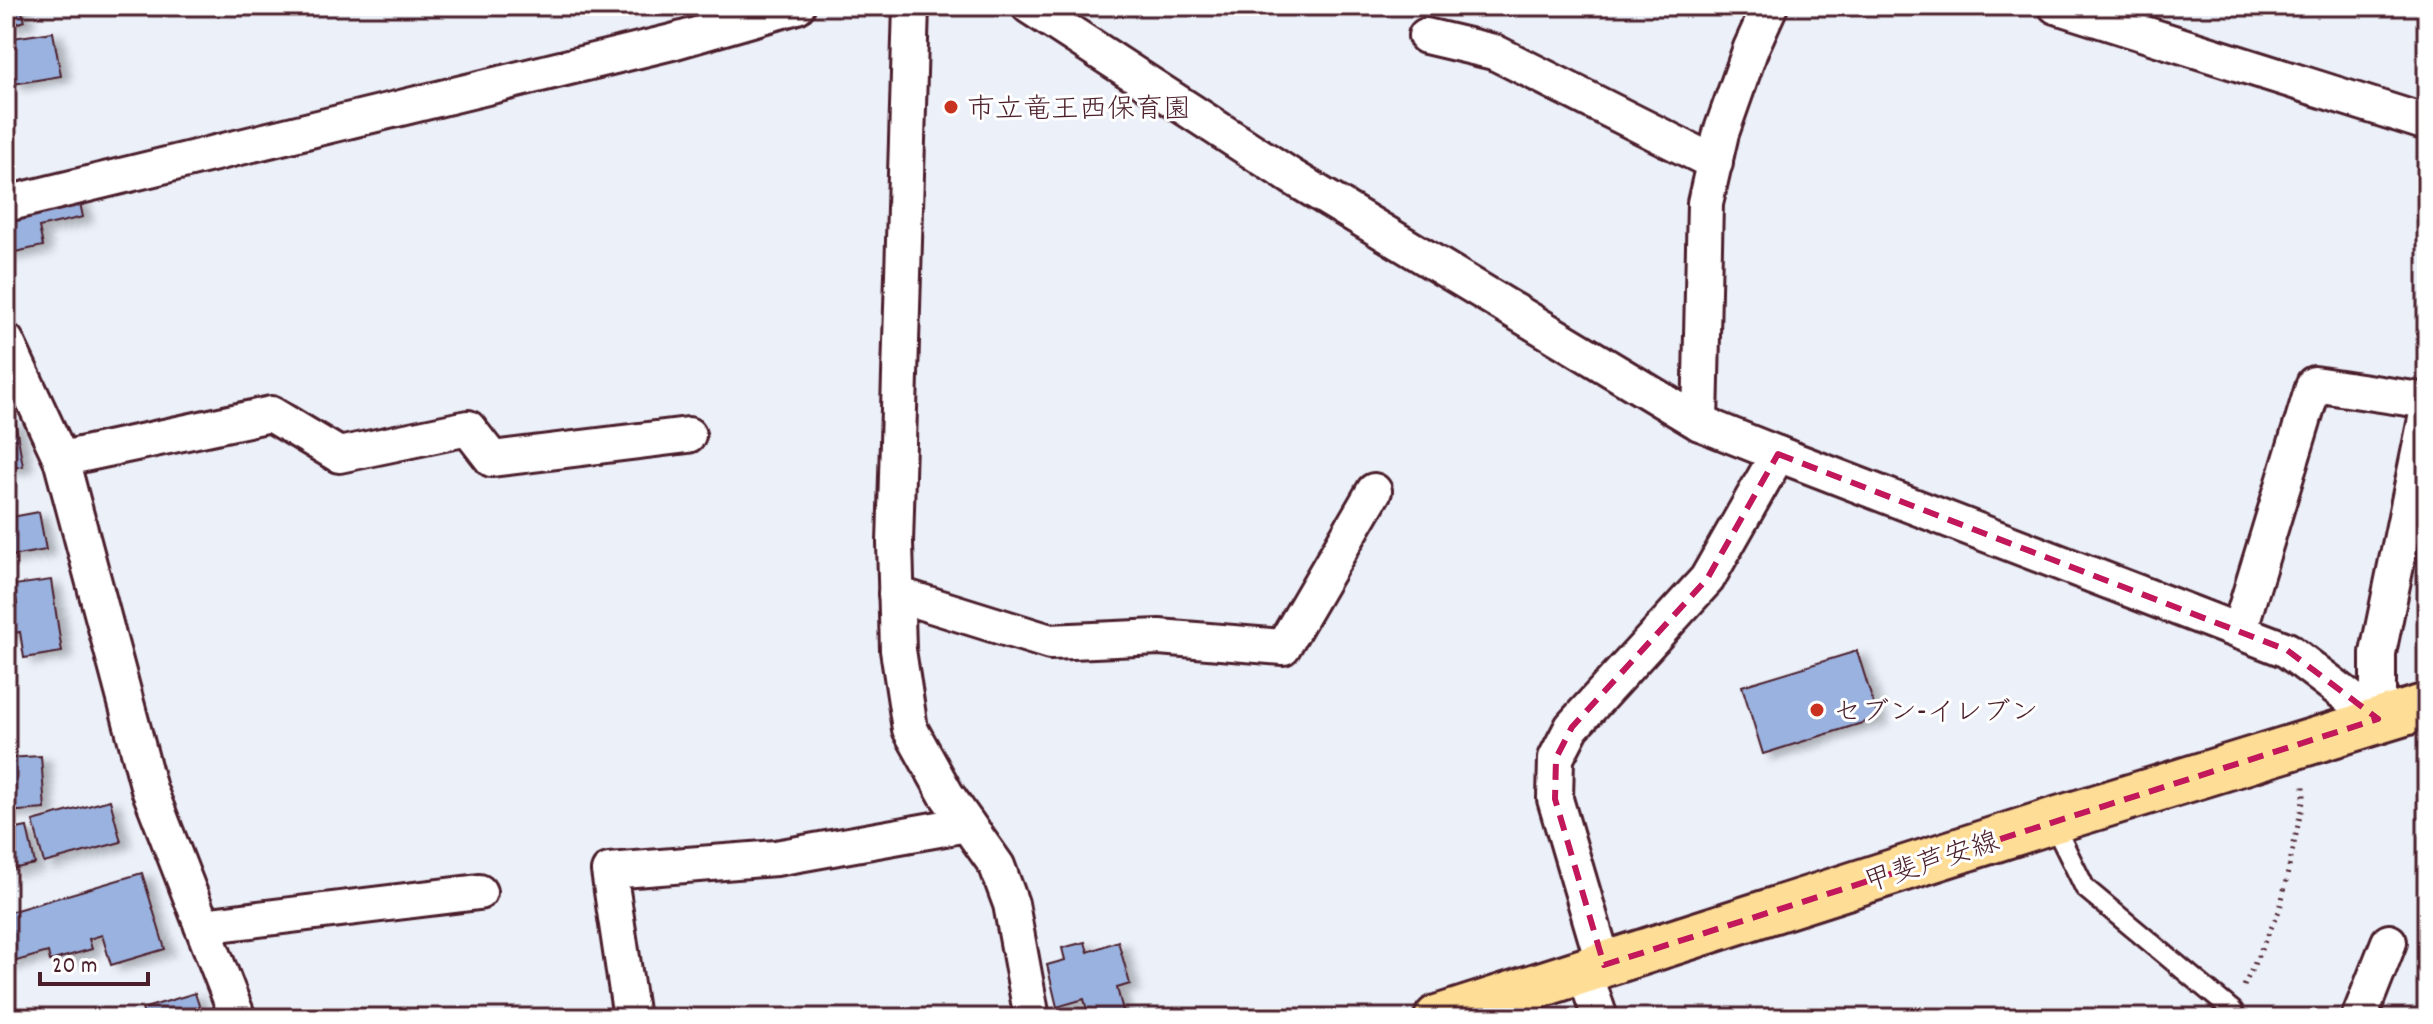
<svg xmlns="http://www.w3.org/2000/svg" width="2433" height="1024" font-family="Dekko,'Klee One',sans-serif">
<defs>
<filter id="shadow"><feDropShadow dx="9" dy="5" stdDeviation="4" flood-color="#0004"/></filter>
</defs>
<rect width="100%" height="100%" fill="#ebf0f9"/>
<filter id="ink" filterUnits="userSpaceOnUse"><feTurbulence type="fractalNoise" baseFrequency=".0125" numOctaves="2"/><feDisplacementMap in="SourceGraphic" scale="16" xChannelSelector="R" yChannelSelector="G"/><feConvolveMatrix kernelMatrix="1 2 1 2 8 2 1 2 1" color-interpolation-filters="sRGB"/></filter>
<g filter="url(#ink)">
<g fill="#9ab2df" stroke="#4a1f2b" stroke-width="2" filter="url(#shadow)">
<path d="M6 6H20L25 21 6 27Z"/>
<path d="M53 32 61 76 13 84 6 39Z"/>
<path d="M79 198 83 217 39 227 43 246 6 254V214Z"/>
<path d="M15 420 23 466 6 469V421Z"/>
<path d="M39 512 46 550 6 557V518Z"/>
<path d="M51 580 62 652 24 658 20 632 6 634V605L17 604 14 585Z"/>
<path d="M1857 651 1878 718 1763 754 1742 686Z"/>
<path d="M41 756 45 809 6 812V758Z"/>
<path d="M110 800 121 842 44 863 33 821Z"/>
<path d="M27 827 35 864 7 870 6 831Z"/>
<path d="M142 873 165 949 111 965 102 935 89 939 92 949 50 961 48 952 6 964V913Z"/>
<path d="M1118 941 1130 984 1117 988 1125 1018H1089L1084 999 1057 1007 1047 965 1065 960 1062 948 1085 942 1088 952Z"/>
<path d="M195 993 203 1018H145L142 1009Z"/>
</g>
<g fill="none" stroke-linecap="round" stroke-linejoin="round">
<g stroke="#4a1f2b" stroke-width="24">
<path id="service" d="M2052 821 2085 888 2233 1011 2229 1018"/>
</g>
<g stroke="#4a1f2b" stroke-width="40">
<g id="minor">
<path d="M911 6 895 543 898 650 910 729 946 794 997 866 1011 904 1032 1018"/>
<path d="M1029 6 1292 177 1700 423 1778 454 1707 579 1572 727 1556 758 1555 799 1604 965"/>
<path d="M2056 6 2427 123"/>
<path d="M1426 36 1494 52 1715 163"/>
<path d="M6 204 672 42 797 6"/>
<path d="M6 341 61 459 149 789 238 1018"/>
<path d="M1700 423 1705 203 1721 133 1751 48 1770 6"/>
<path d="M1778 454 2287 650 2378 719"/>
<path d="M61 459 271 414 339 455 468 428 492 459 688 435"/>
<path d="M896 594 1050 642 1159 637 1283 647 1374 491"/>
<path d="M2239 631 2314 384 2427 401"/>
<path d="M2378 719V653L2427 414"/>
<path d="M202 926 479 892"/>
<path d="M1584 971 1600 1018"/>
<path d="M631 1018 609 871 776 858 967 824"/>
<path d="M2359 1018 2389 942"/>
</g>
</g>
<g stroke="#4a1f2b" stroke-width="50">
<path id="primary" d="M1437 1018 2052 821 2427 706"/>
</g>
<path stroke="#4a1f2b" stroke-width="5" stroke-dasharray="2 6" stroke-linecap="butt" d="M2244 986 2280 909 2304 797V783"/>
<use href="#service" stroke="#fff" stroke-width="18"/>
<use href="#minor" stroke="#fff" stroke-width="34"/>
<use href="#primary" stroke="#fedd96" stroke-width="44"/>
</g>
</g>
<path fill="none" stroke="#c2185b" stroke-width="6" stroke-dasharray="16 10" stroke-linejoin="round" d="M1778 454 2287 650 2378 719 1604 965 1555 799 1556 758 1572 727 1707 579Z"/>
<g fill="#c8321e" stroke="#fff" stroke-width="3">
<circle cx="951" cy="107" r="8"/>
<circle cx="1817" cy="710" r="8"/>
</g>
<g text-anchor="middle" stroke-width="6" stroke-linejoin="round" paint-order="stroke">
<g font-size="28" fill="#4a1f2b" stroke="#fff" text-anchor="start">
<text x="967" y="117">市立竜王西保育園</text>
<text x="1833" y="720">セブン-イレブン</text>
</g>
<g font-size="28" fill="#4a1f2b" stroke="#fff">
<text transform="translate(1931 860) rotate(-18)" y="10">甲斐芦安線</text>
</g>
</g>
<rect width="2433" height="1024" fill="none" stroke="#fff" stroke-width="32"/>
<rect x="16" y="16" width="2401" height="992" fill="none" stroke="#4a1f2b" stroke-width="3" filter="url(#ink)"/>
<path d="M40 972v12h108v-12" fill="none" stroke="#4a1f2b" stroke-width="4"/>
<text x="52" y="972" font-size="24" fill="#4a1f2b" stroke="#ffffff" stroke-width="6" paint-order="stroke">20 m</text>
</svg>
